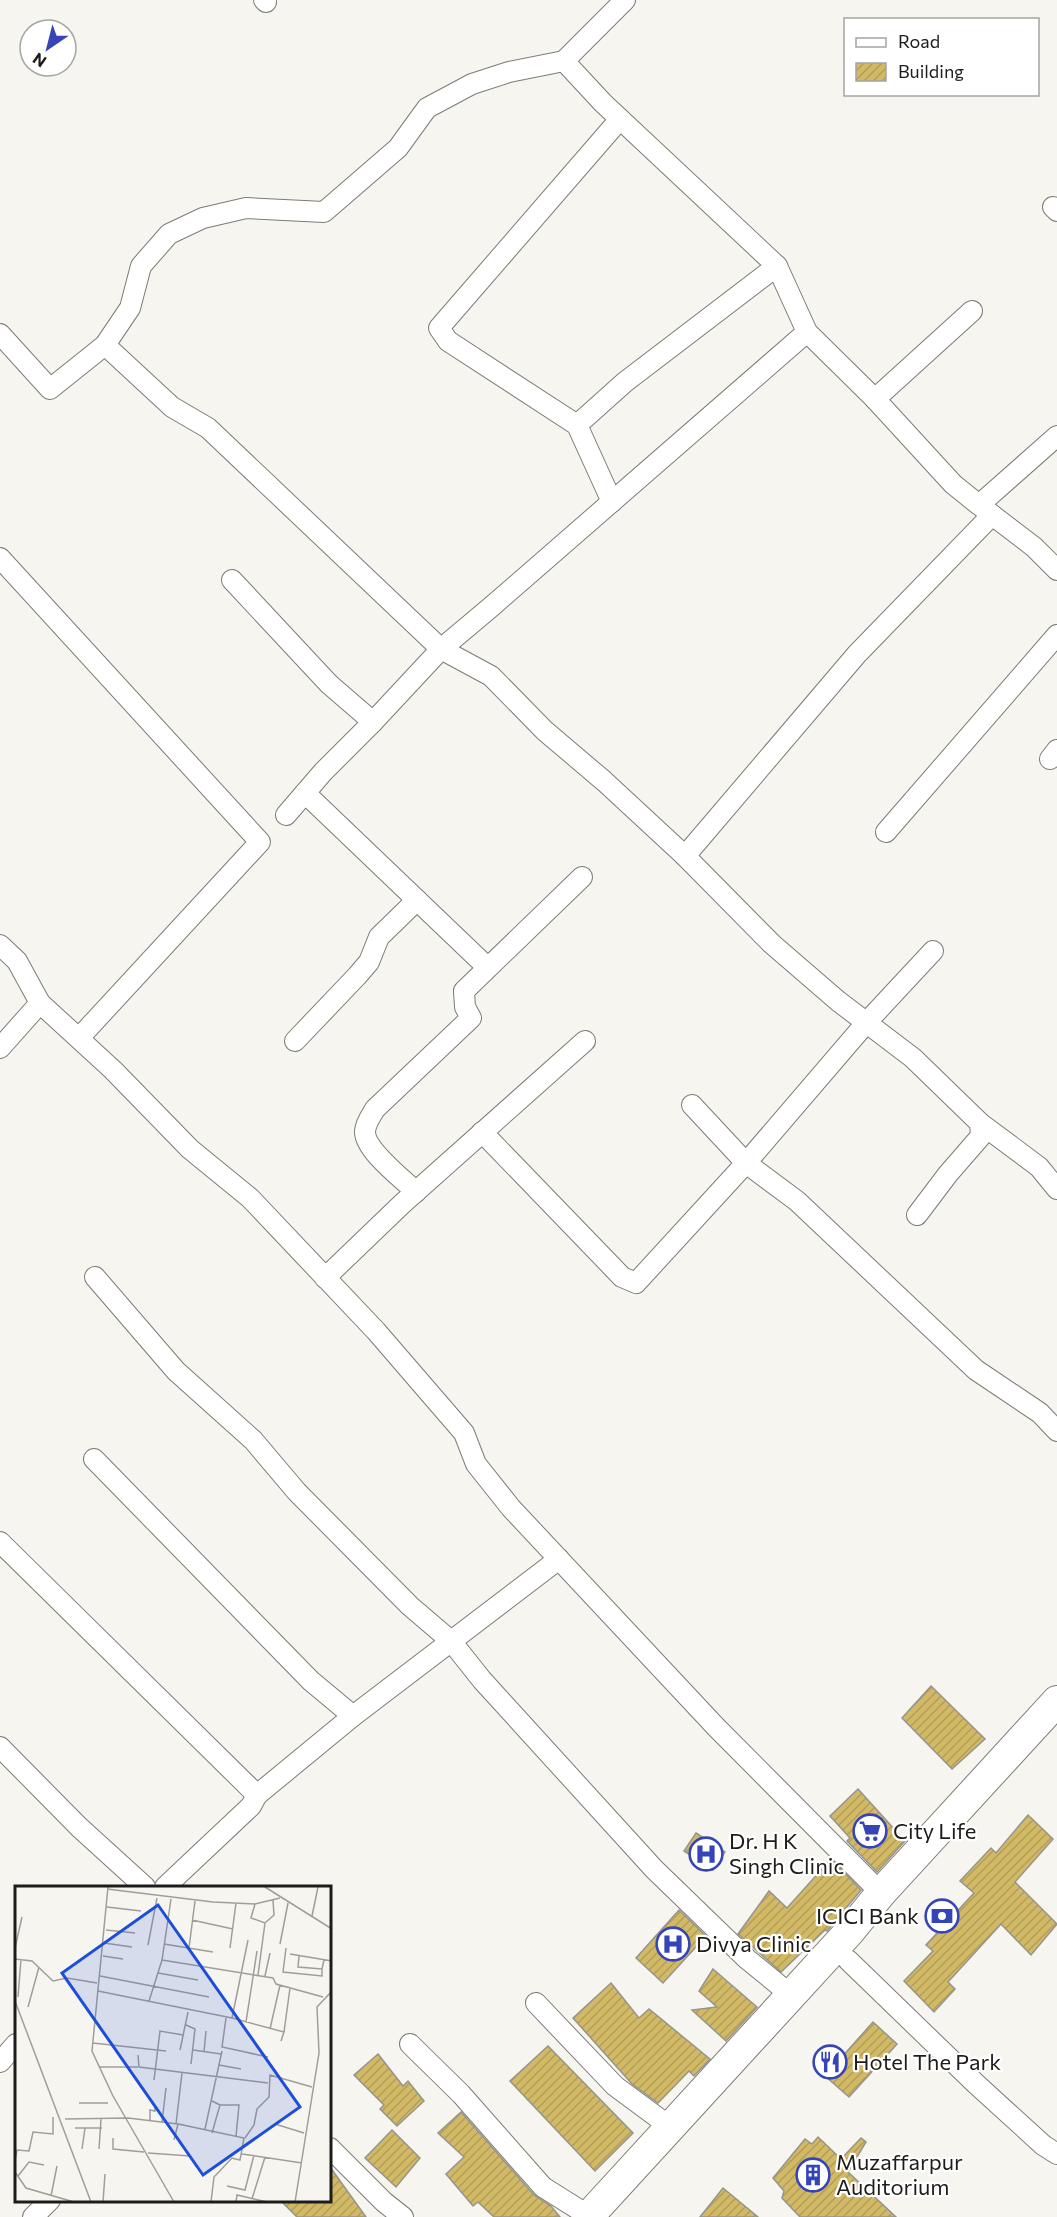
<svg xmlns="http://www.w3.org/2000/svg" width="1057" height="2217" font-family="Commissioner,sans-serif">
<defs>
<pattern id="building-hatch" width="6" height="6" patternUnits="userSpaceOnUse" patternTransform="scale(1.5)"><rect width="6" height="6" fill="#d1b965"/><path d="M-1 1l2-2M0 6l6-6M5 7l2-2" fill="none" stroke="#b39e57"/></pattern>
</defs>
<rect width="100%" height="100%" fill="#f7f5f0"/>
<g fill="url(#building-hatch)" stroke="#96948f" stroke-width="1.5">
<path d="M931 1686 985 1739 952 1769 902 1718Z"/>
<path d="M858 1789 905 1841 877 1872 847 1841 850 1838 830 1816Z"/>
<path d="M1028 1815 1053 1839 1015 1882 1057 1924 1031 1955 1001 1924 948 1982 955 1989 934 2012 904 1981 933 1951 926 1945 974 1893 960 1881 991 1848 996 1853Z"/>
<path d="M696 1833 725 1852 713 1870 684 1851Z"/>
<path d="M831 1859 861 1890 827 1931 825 1930 781 1972 738 1934 769 1891 787 1908Z"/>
<path d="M679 1910 706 1936 663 1983 636 1958Z"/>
<path d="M713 1969 757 2007 726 2041 692 2010 717 2007 699 1991Z"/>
<path d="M611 1983 639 2018 649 2009 710 2059 694 2076 689 2071 658 2103 632 2084 573 2018Z"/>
<path d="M873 2022 897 2044 849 2097 825 2076Z"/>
<path d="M548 2046 633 2133 595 2171 510 2081Z"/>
<path d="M378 2054 403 2086 408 2081 424 2101 397 2126 380 2109 384 2105 354 2075Z"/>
<path d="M461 2112 534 2195 551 2206 560 2217H494L478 2202 473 2206 446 2174 464 2157 438 2133Z"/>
<path d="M392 2130 420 2158 396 2187 365 2158Z"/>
<path d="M818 2137 841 2159 861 2138 866 2142 848 2172 896 2217H800L782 2198 784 2191 773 2178 805 2139 812 2144Z"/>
<path d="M330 2167 366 2217H297L280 2200H330Z"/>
<path d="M723 2188 758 2217H700Z"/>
</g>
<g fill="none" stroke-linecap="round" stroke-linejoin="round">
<g stroke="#7d7b76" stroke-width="22">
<g id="street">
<path d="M264 0 266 2"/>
<path d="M625 0 564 61 603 103 777 266 807 332 875 399 953 484 979 505 1057 436"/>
<path d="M1053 207 1057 211"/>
<path d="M0 334 50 389 105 345 130 308 141 266 169 234 203 218 246 208 324 212 398 148 427 108 472 84 509 72 564 61"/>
<path d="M105 345 172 407 208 428 441 649 491 676 545 731 604 781 685 856 772 944 838 1001 913 1058 980 1123 981 1136 948 1174 917 1215"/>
<path d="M875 399 972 311"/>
<path d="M577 425 625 382 777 266"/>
<path d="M612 502 577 425 448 341 439 328 620 119"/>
<path d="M983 508 1034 547 1057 570"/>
<path d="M0 558 260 842 79 1038"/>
<path d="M232 580 329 684 373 722"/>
<path d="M1050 759 1057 750"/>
<path d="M305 793 487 967"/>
<path d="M286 815 323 772 373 722 441 649 491 607 807 332"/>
<path d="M886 832 1057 635"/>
<path d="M685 856 857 654 992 515"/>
<path d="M0 945 17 961 40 1003 0 1048"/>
<path d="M40 1003 113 1070 190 1149 250 1198 376 1331 464 1433 476 1464 511 1508 716 1727 881 1893"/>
<path d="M295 1041 357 976 369 962 379 937 417 900"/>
<path d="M692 1105 746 1163 797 1201 976 1370 1040 1413 1057 1431"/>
<path d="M980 1123 1039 1167 1057 1189"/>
<path d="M482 1132 622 1277 636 1283 746 1163 866 1023 933 951"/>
<path d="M416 1192C403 1179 364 1150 365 1131 366 1122 371 1116 375 1109L471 1018 465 1007 464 991 582 877"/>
<path d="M95 1277 176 1371 253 1440 297 1492 410 1606 451 1641 482 1680 654 1869 747 1959 791 1995"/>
<path d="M325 1278 402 1204 585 1041"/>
<path d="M94 1459 311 1681 353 1716"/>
<path d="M0 1542 257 1795"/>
<path d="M0 1747 79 1827 145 1887"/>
<path d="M165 1887 251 1806 257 1795 353 1716 559 1559"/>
<path d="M848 1960 975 2083 1043 2145 1057 2154"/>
<path d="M536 2003 615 2086 669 2126"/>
<path d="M410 2044 461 2094 543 2187 589 2216"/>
<path d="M0 2062 16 2044"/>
<path d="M330 2148 384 2202 403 2217"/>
<path d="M33 2217 50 2200"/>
</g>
</g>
<g stroke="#7d7b76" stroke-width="32">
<path id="primary" d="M588 2217 850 1931 881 1893 1057 1701"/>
</g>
<use href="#street" stroke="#fff" stroke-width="20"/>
<use href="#primary" stroke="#fff" stroke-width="30"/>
</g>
<defs>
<g id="supermarket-ring" transform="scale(1.725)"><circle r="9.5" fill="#fff" stroke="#3545b8" stroke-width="1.5"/><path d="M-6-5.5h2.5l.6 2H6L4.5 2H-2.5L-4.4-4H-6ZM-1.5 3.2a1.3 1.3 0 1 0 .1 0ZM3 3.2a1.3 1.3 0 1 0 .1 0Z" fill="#3545b8"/></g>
<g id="hospital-ring" transform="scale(1.725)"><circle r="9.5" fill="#fff" stroke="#3545b8" stroke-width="1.5"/><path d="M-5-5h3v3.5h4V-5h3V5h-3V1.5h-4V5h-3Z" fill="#3545b8"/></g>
<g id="bank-ring" transform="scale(1.725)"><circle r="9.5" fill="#fff" stroke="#3545b8" stroke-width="1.5"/><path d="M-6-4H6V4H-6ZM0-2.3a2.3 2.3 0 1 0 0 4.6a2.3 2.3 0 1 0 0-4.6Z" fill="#3545b8"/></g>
<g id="restaurant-ring" transform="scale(1.725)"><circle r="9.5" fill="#fff" stroke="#3545b8" stroke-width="1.5"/><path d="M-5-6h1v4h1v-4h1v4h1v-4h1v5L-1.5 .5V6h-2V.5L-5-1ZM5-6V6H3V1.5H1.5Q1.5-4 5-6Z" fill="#3545b8"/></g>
<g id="building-ring" transform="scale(1.725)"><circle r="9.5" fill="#fff" stroke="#3545b8" stroke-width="1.5"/><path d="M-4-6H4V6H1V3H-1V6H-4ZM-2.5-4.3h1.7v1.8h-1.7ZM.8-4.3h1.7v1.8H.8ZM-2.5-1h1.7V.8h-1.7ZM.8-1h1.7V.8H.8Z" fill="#3545b8"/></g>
</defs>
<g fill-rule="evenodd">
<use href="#supermarket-ring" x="870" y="1831"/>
<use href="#hospital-ring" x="706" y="1854"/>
<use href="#bank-ring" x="942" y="1916"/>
<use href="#hospital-ring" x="673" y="1944"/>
<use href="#restaurant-ring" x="830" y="2062"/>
<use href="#building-ring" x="813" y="2175"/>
</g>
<g text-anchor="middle" stroke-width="4.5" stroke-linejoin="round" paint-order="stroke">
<g font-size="22" fill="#1d1c1a" stroke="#fff" text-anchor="start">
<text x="893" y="1839">City Life</text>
<text x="729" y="1849">Dr. H K<tspan x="729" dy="25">Singh Clinic</tspan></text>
<text x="919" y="1924" text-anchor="end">ICICI Bank</text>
<text x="696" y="1952">Divya Clinic</text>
<text x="853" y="2070">Hotel The Park</text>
<text x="836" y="2170">Muzaffarpur<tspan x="836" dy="25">Auditorium</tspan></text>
</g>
</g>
<g transform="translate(15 1886)">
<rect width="316" height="316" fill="#f7f5f0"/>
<path fill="none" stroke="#a09e9a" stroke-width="1.5" d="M93 1 77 165 98 210 159 316M250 1 317 43M92 3 198 16 240 18 265 12M240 18 236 32 250 37 259 29 258 14M92 21 126 25M297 30 303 1M177 34 218 43M91 44 120 47M233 54 217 132 269 146 266 155M89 57 117 61M149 58 198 66M265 58 273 17M133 59 142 12M0 62 7 31M174 62 180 15M215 62 221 17M271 62 268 86 307 90V83M275 68 317 75M88 70 108 73M284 70 283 81 307 83 309 74M0 73 17 75 38 95 52 92 82 97M147 74 258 92 261 98 308 111M143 87 183 94M243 89 250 37M85 90 194 111M250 90 255 67M83 105 217 132M3 111 6 73M0 115 76 316M134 115 147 74 156 13M13 121 24 81M211 132 207 161 253 171M231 136 242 65M171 139 180 143 176 178M255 143 265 99M269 146 275 102M78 157 151 165M165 164 173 126M178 164 206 168M189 166 191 145M123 169 124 181 253 197M204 179 226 183M85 181H123M139 194 145 145 168 149M197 215 205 219H224L221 250M64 217H93M50 233 113 232 163 238M135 234V224L140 225V219M147 236 151 202M161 238 167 187M260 238 289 247M60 242H87M190 243 207 165M197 247 205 219M98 252V263L129 266M230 252 239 239 242 223 254 211 255 189 297 201M159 254 163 238 229 252 225 274 217 272 199 291 196 316M67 263 70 242M84 263 86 233M133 267 175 270M227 268 287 277M0 275 2 264 14 265 18 246 38 248V231M0 286 11 302 59 316M3 290 14 276 29 279M212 300 230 304 239 269M36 310 42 280M237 313 250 271M88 316 90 288M221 316 222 309 252 316M280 316 304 167 302 121 317 105"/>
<path fill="#1d4ed8" fill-opacity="0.15" stroke="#1d4ed8" stroke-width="3" d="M143 19 285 221 188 289 47 87Z"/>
<rect width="316" height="316" fill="none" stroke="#1d1c1a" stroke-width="3"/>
</g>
<rect x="844" y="18" width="195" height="78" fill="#ffffff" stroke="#a5a4a3" stroke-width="1.5"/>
<rect x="856" y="38" width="30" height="9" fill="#ffffff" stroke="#a5a4a3" stroke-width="1.5"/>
<text x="898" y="48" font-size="18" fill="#1d1c1a">Road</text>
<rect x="856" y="63" width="30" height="18" fill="url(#building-hatch)" stroke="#a5a4a3" stroke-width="1.5"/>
<text x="898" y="78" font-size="18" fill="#1d1c1a">Building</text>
<g transform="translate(48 48) rotate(215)"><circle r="28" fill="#ffffff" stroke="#a5a4a3" stroke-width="1.5"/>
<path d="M0-4.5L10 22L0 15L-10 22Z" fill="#3545b8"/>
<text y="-9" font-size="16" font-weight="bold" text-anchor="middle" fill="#1d1c1a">N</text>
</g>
</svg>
